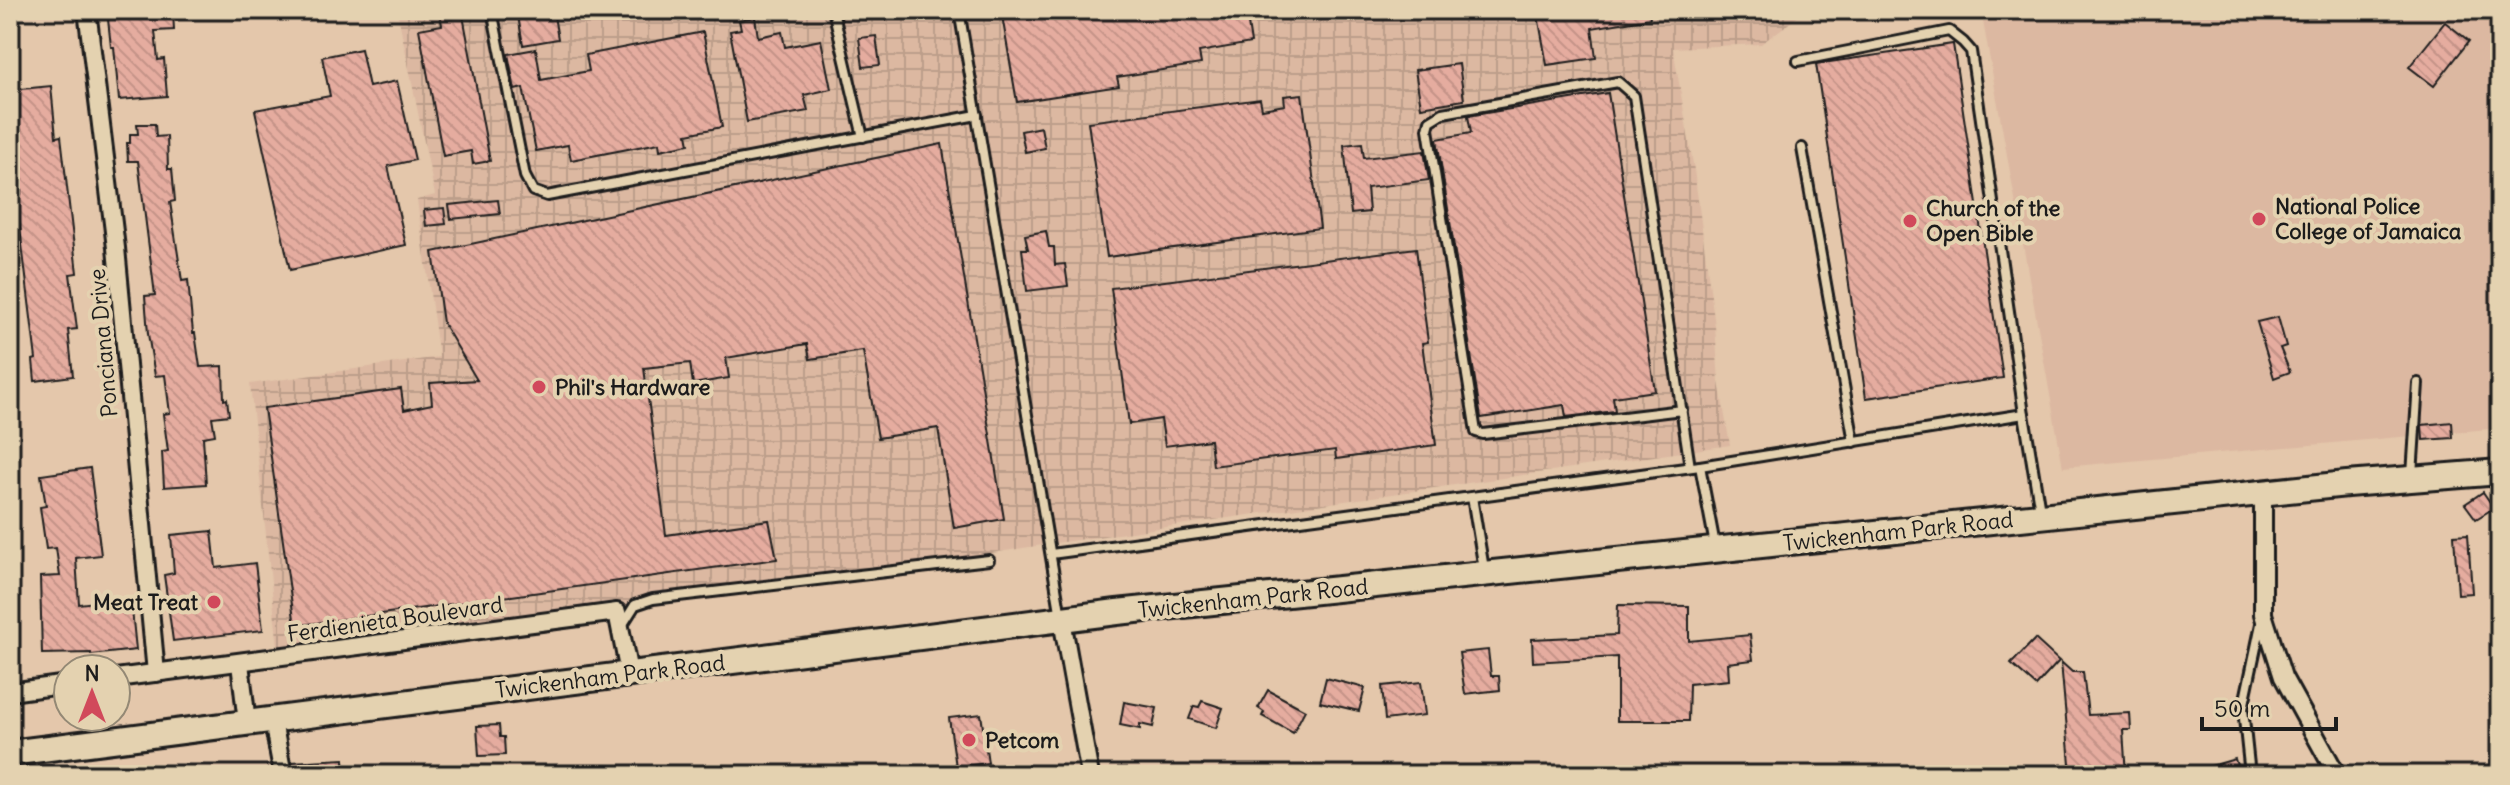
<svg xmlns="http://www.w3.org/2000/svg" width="2510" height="785" font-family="Delius,sans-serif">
<defs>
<pattern id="industrial-grid" width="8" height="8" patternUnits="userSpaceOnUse" patternTransform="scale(2)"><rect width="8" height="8" fill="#dcb8a1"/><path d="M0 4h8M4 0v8" fill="none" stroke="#bc9e8a"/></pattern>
<pattern id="building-back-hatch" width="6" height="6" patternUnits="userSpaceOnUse" patternTransform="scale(2)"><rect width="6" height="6" fill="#e5ac9f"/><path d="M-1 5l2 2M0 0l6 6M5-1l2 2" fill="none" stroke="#c49388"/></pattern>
</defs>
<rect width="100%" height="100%" fill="#e4c7ab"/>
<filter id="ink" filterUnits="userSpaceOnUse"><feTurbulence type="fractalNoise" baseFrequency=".0125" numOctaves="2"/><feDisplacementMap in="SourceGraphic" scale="16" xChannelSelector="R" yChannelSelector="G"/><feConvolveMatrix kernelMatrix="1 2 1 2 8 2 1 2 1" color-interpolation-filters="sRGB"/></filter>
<g filter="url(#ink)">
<path fill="#dcb8a1" d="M1981 10H2500V428L2063 467Z"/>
<path fill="url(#industrial-grid)" d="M397 10H1807L1761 44 1673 48 1694 170 1715 326 1719 382 1730 445 1049 544 617 612 279 657 250 384 439 357 417 200 435 195Z"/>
<g fill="url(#building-back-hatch)" stroke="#1c1c1c" stroke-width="2">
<path d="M107 10H153V14L173 12 174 30 155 31 158 60 164 59 167 96 119 100 114 47H111Z"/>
<path d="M439 10H462L490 161 473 164 471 151 443 156 419 29 442 25Z"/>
<path d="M517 10H553L558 39 523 45Z"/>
<path d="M1001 10H1246L1251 43 1199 52 1201 64 1117 77 1119 86 1017 102Z"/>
<path d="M1537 10H1649L1650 18 1592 28 1596 58 1547 65Z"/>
<path d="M755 17 758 37 782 32 785 47 821 40 831 89 804 95 808 111 747 122 730 31 741 29 739 20Z"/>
<path d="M2445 22 2469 41 2434 86 2409 67Z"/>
<path d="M703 32 722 127 687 134 689 144 660 150 659 143 571 160 568 145 536 151 523 88 515 90 508 54 536 49 541 80 589 71 586 55Z"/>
<path d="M876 36 880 65 863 67 859 38Z"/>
<path d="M1953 44 2003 378 1866 398 1816 64Z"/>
<path d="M361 49 369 87 397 81 415 160 388 166 406 245 290 270 255 110 330 96 322 57Z"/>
<path d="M1459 64 1464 100 1421 107 1415 70Z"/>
<path d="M51 86 56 137 61 136 77 273 70 274 77 329 68 330 73 376 35 381 33 360 36 359 16 195 21 194 11 90Z"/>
<path d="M1608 93 1655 391 1613 397 1615 411 1566 417 1564 405 1481 418 1437 139 1471 133 1468 116Z"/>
<path d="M1302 94 1320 228 1107 257 1088 122 1260 99 1262 109 1285 105 1284 96Z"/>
<path d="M137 124H155L156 137 167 136 168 169H172L175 201 170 202 182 281 188 280 193 333H195L200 367 223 366 224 400 227 399 229 415 212 417 215 435 203 437 206 484 164 487 162 452 168 451 163 414 170 413 165 375 155 376 148 334 145 296 155 295 138 161H128L127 143H130V134H138Z"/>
<path d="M1041 127 1045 148 1025 152 1021 131Z"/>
<path d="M1362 143 1364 158 1424 151 1429 180 1367 188 1369 212 1351 214 1344 145Z"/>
<path d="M942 144 1004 519 954 528 938 428 878 438 863 351 810 359 807 344 726 358 729 378 693 384 690 363 644 368 666 535 769 520 777 559 295 626 264 408 401 389 404 410 432 404 430 383 477 380 443 323 433 252Z"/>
<path d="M498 200 500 214 451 219 449 205Z"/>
<path d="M444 208 446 224 426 226 424 210Z"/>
<path d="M1046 231 1049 247H1054L1055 265 1065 264 1068 286 1027 291 1022 249H1028L1025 235Z"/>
<path d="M1416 248 1428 342 1422 343 1436 445 1336 459 1335 450 1213 466 1210 440 1165 446 1161 419 1129 424 1111 288Z"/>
<path d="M2278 317 2286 346 2280 348 2290 372 2274 378 2257 322Z"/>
<path d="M2452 422 2453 438 2423 440 2422 425Z"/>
<path d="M90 468 101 555 76 558 79 604 121 599 122 611 132 610 136 650 91 655V653L42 654 40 577 60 576 56 548 46 549 40 507 46 506 41 475Z"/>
<path d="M2483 492 2494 508 2476 519 2465 504Z"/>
<path d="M212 531 216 568 255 563 263 630 173 641 164 575 174 573 171 535Z"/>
<path d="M2468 534 2472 593 2458 594 2454 535Z"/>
<path d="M1618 605 1689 606V641L1750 635 1753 660 1728 663 1729 680 1689 684 1688 721H1617V657L1533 662 1532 639 1617 635Z"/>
<path d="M2035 639 2059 661 2036 686 2011 664Z"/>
<path d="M1488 650 1491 676H1499L1500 690 1465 694 1459 653Z"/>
<path d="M2061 662 2072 672H2083L2088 715 2130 713 2131 730H2123L2126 775H2071Z"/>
<path d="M1326 678 1365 688 1359 711 1320 702Z"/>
<path d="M1421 682 1425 715 1385 720 1382 686Z"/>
<path d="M1268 690 1305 710 1293 733 1262 716 1264 712 1258 708Z"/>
<path d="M1202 701 1223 708 1216 728 1189 719 1194 706 1199 707Z"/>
<path d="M1124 702 1157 708 1153 727 1140 724V729L1120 725Z"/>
<path d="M981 714 988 763 956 767 949 718Z"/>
<path d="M499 725 500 737H504L505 755 479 756 477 726Z"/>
<path d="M344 759 345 775H294L292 762Z"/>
<path d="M2235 759 2240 775H2195L2194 771Z"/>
</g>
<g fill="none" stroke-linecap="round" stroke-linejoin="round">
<g stroke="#1c1c1c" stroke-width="14">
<g id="service">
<path d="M492 10 525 176 533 191 547 196 977 115"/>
<path d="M833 10 863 137"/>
<path d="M959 10 1061 617"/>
<path d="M1798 61 1949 31 1963 42 1971 51 2024 414"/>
<path d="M1802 148 1854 442"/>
<path d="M1682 410 1483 434 1476 432 1428 129 1430 121 1443 113 1618 82 1634 96 1690 467"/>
<path d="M1700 466 1715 545"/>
<path d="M2412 475 2418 383"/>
<path d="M1472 497 1484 569"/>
<path d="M1051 554 1700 466 2024 414 2040 511"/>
<path d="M623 624 635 605 653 599 989 560"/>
<path d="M2250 775 2243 709 2262 619"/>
</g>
</g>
<g stroke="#1c1c1c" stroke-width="22">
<g id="minor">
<path d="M87 10 116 248 156 673"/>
<path d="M2263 493V614L2283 677 2337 775"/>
<path d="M1062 620 1090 775"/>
<path d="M240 663 247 723"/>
<path d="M116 678 617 612 629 673"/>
<path d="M10 692 68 684"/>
<path d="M273 721 283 775"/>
</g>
</g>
<g stroke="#1c1c1c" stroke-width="30">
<path id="secondary" d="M10 753 1117 612 2347 484 2500 472"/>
</g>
<use href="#service" stroke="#e4d2b0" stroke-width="8"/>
<use href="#minor" stroke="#e4d2b0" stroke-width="16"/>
<use href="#secondary" stroke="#e4d2b0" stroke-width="24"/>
</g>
</g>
<g fill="#d1495b" stroke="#e4d2b0" stroke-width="3">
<circle cx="2259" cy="219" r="8"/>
<circle cx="1910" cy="221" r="8"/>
<circle cx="539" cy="387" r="8"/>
<circle cx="214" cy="602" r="8"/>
<circle cx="969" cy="740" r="8"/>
</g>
<g text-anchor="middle" stroke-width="8" stroke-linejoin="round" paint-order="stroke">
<g font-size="22" font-weight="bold" fill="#1c1c1c" stroke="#e4d2b0" text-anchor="start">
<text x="2275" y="214">National Police<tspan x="2275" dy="25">College of Jamaica</tspan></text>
<text x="1926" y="216">Church of the<tspan x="1926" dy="25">Open Bible</tspan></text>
<text x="555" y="395">Phil's Hardware</text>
<text x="198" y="610" text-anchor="end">Meat Treat</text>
<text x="985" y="748">Petcom</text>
</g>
<g font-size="22" fill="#1c1c1c" stroke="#e4d2b0">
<text transform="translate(103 343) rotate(-95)" y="8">Ponciana Drive</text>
<text transform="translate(1898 531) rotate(-6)" y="8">Twickenham Park Road</text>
<text transform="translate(1253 598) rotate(-6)" y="8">Twickenham Park Road</text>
<text transform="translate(395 619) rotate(-8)" y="8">Ferdienieta Boulevard</text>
<text transform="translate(610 676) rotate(-7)" y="8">Twickenham Park Road</text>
</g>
</g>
<rect width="2510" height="785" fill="none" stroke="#e4d2b0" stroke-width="40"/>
<rect x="20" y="20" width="2470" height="745" fill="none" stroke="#1c1c1c" stroke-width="3" filter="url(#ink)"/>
<g transform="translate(92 693)"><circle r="38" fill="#e4d2b0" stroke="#948975" stroke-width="2"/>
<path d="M0-6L14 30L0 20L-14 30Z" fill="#d1495b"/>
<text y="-12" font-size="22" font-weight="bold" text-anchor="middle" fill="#1c1c1c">N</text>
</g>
<path d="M2202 717v12h134v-12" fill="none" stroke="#1c1c1c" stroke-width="4"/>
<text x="2214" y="717" font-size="24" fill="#1c1c1c" stroke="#e4d2b0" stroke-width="6" paint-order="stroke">50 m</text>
</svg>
